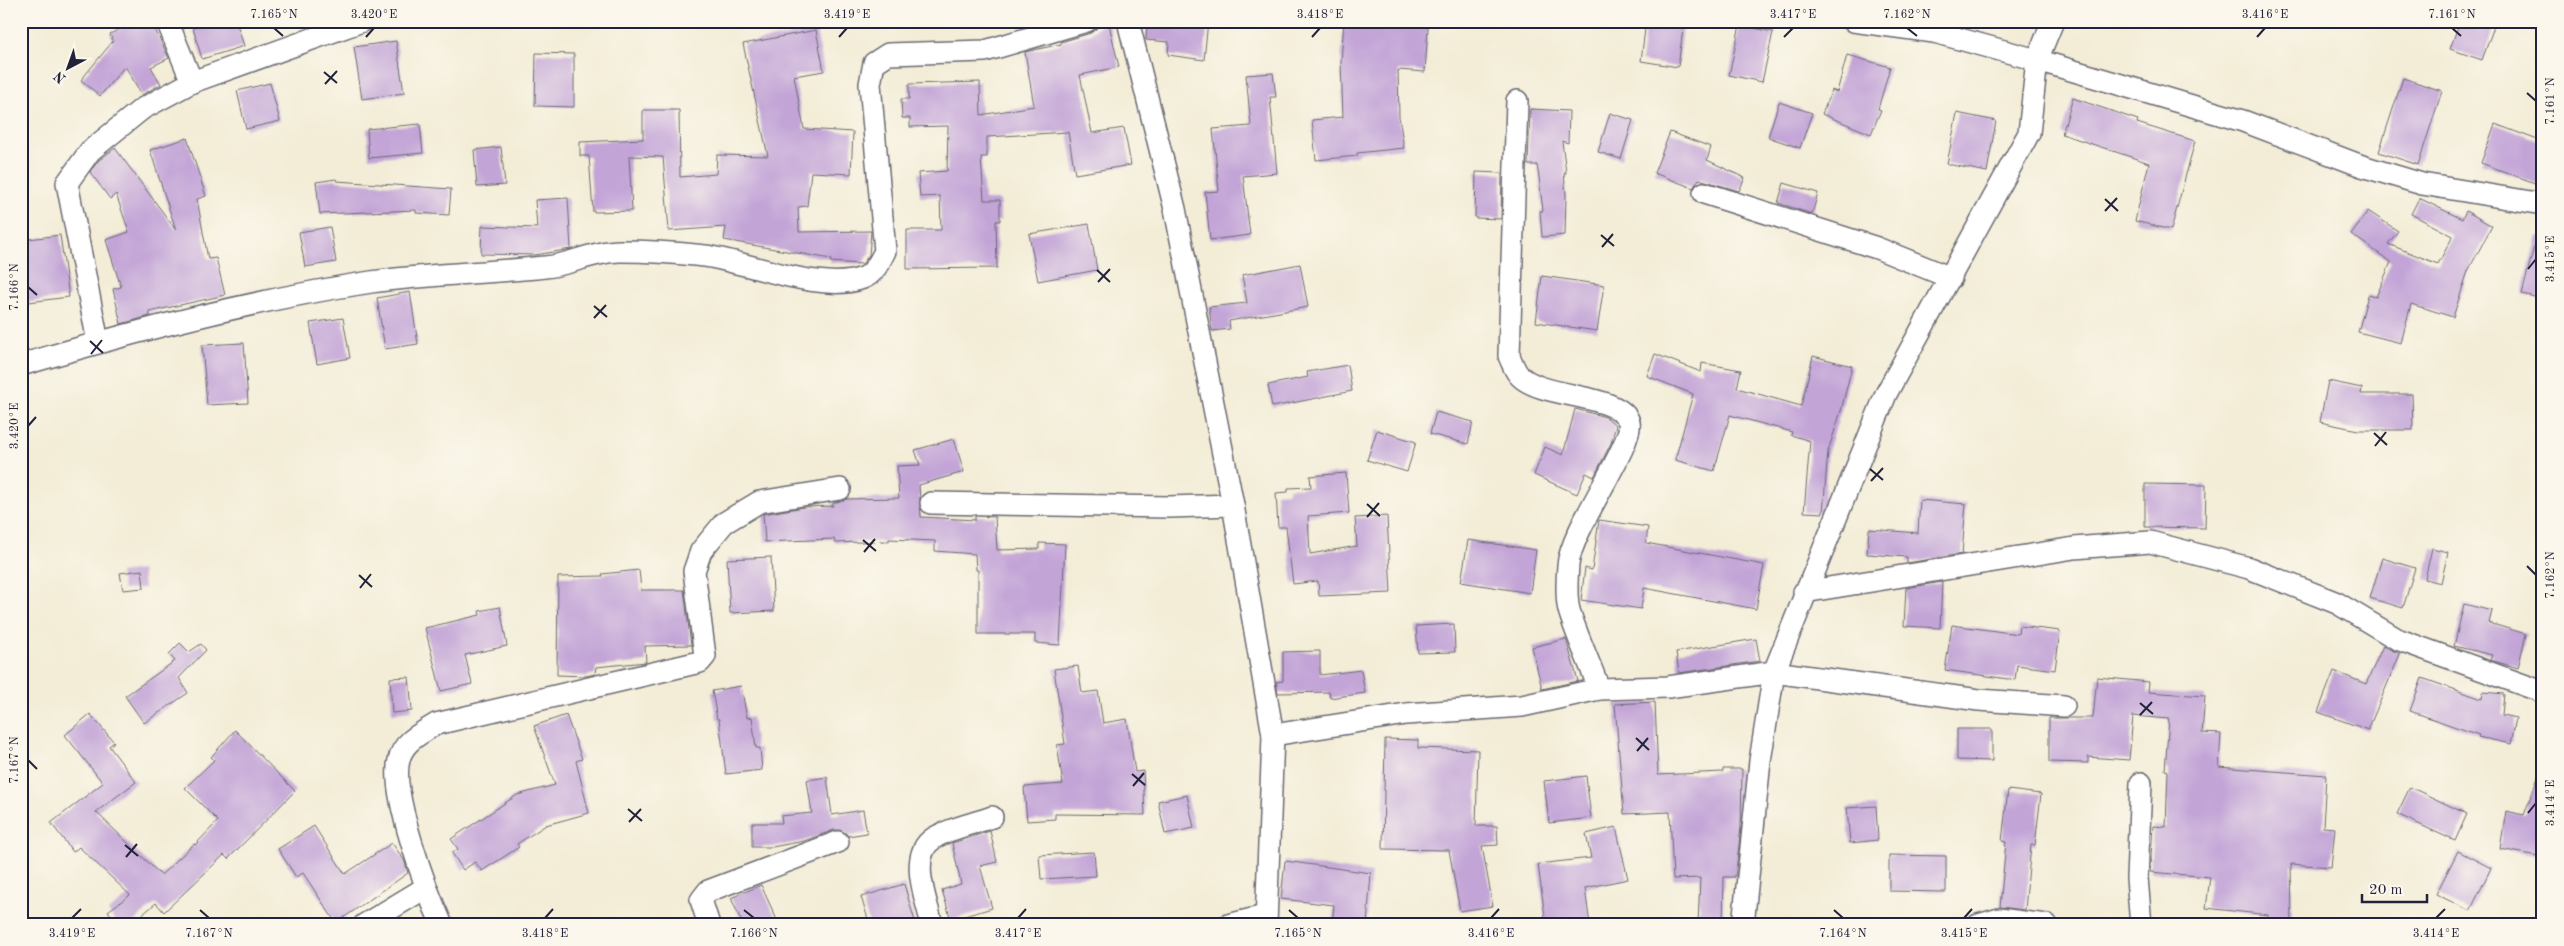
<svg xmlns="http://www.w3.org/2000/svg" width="2564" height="946" font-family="'Old Standard TT',serif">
<rect width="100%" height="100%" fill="#fbf7ec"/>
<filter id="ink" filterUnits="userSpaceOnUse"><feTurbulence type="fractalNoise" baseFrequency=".02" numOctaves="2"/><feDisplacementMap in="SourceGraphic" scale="10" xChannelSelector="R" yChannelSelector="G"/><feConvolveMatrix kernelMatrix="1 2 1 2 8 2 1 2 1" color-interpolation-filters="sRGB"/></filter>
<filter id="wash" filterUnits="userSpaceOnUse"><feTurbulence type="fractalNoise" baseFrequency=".0096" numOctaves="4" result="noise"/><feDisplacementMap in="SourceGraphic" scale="20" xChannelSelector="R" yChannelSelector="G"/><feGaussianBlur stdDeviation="1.12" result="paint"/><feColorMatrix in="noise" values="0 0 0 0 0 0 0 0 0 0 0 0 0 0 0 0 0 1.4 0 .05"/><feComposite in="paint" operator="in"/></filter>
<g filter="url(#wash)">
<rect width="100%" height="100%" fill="#f3edd7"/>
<g id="blocks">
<g fill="#c2a4d7">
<path d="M136 21H151L169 58 151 67 161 84 142 95 125 66 100 96 81 80 113 41 110 34Z"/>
<path d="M215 21H236L244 46 202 59 193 28Z"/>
<path d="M1147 21H1208L1204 60 1168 55 1169 42 1146 40Z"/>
<path d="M1344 21 1428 27 1425 72 1398 70 1399 117 1404 148 1357 153V156L1316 160 1312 120 1343 117 1341 62Z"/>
<path d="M1646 21H1684L1678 67 1641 61Z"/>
<path d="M2460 21H2496L2482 60 2450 49Z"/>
<path d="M1109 24 1119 67 1080 75 1092 133 1124 128 1131 165 1075 174 1068 132 987 137V157H981L984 200H1000V221H996L997 268 907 269V230H941L940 196 920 197 918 173 947 171 948 126 910 127V118H902L901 99H909V84L980 82 981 115 1034 106 1025 52 1061 44V42L1091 33 1098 27Z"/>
<path d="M1740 25 1773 32 1762 82 1729 75Z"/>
<path d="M816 30 824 71 794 76 804 129 853 132 851 174 811 172 807 206 798 207 799 232 871 231 869 255 862 264 830 262 831 259 724 240 726 227 669 231 663 157 629 156 632 211 593 212 589 156H580V142L643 139V110H679L680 177 716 174 717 155 768 156 743 44Z"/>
<path d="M396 41 404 93 362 99 354 47Z"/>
<path d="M536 53 574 54V107L535 106Z"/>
<path d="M1847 55 1890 67 1878 109 1881 110 1871 134 1822 114 1832 90 1837 92Z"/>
<path d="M1273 73 1276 97H1270L1277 173 1243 176 1250 235 1210 240 1205 192 1219 191 1213 129 1251 126 1246 75Z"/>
<path d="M2403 78 2442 91 2418 165 2379 152Z"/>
<path d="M270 83 280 121 246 129 237 91Z"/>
<path d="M2073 98 2138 120 2137 123 2195 141 2171 230 2135 221 2149 163 2062 134Z"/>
<path d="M1779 102 1812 113 1800 148 1768 137Z"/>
<path d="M1530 109 1569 111 1568 143 1562 141 1566 173H1564L1566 195 1565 235 1542 237 1540 211H1543L1539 177 1537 165H1528Z"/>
<path d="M1610 113 1633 120 1621 159 1598 152Z"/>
<path d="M1957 113 1996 121 1987 172 1947 164Z"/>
<path d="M420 124 423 153 369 158 367 129Z"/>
<path d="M2495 124 2543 142V186L2481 163Z"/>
<path d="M1670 132 1711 147 1707 160 1745 178 1739 191 1699 179 1693 188 1654 173Z"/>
<path d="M187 138 206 196 197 199 208 259 216 258 225 295 149 312 150 316 121 324 113 289 121 287 106 240 129 232 116 194 110 199 90 172 99 160 115 148 176 230 150 150Z"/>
<path d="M501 147 505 185 477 187 474 150Z"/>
<path d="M1476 172 1502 173 1501 219 1475 218Z"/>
<path d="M336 179 337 181 451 189 449 215 416 213V210L320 214 316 182Z"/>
<path d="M1784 183 1818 193 1812 214 1778 203Z"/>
<path d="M568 198 571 249 535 255 481 254 482 226 537 228 535 200Z"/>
<path d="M2419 198 2462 219 2466 211 2492 226 2468 271 2453 317 2411 304 2401 343 2358 332 2368 295 2376 297 2391 262 2351 234 2368 211 2398 231 2388 244 2438 264 2453 236 2411 214Z"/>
<path d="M1089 224 1097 270 1038 281 1029 234Z"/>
<path d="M330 227 336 262 305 267 299 232Z"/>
<path d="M60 235 69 297 21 303V240Z"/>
<path d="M2537 235 2543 236V299L2522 294Z"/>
<path d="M1300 264 1308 307 1229 321 1230 329 1212 331 1209 307 1247 303 1242 275Z"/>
<path d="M1542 276 1604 285 1597 331 1536 322Z"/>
<path d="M410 292 418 344 385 349 377 298Z"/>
<path d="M343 318 350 358 317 364 310 323Z"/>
<path d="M244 343 248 403 207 405 202 345Z"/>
<path d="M1655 354 1701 372 1702 363 1741 370 1737 388 1801 406 1813 356 1852 366 1841 411 1828 451 1823 513 1804 512 1810 441 1791 435 1792 432 1730 415 1714 471 1675 460 1693 394 1647 376Z"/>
<path d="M1348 365 1352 391 1272 407 1268 385 1308 377 1307 372Z"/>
<path d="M2328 381 2362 388 2361 394H2412L2413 430H2358L2320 422Z"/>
<path d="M1575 409 1606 417 1616 425 1611 443 1594 477 1586 473 1577 494 1534 475 1545 447 1563 455Z"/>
<path d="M1436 412 1473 422 1468 444 1430 434Z"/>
<path d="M1377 430 1416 442 1407 472 1367 460Z"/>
<path d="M954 439 964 472 919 485 921 517 975 520V516L995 517 997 550 1039 549V543L1065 544 1060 645 1035 643V634H978V570H976L975 554 935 551V541L889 539V541L835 543 834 539 765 542 763 514 804 507 833 506V503L847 499 899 498 897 466 920 465 915 450Z"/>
<path d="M1346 473 1349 513 1308 516 1310 554 1357 546 1355 518 1387 516 1391 593 1319 596 1318 581 1293 584 1286 527H1278L1276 493 1288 492V488L1311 487 1310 476Z"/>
<path d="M2145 484 2206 485 2205 528 2145 527Z"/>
<path d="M1920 500 1966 504 1962 554 1907 563V557L1867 554 1869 529 1918 533Z"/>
<path d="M1599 520 1648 527 1646 543 1764 565 1756 609 1644 588 1641 609 1581 600 1585 568 1592 570Z"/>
<path d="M1468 540 1536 550 1530 593 1461 582Z"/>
<path d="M2432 548 2448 552 2441 583 2425 579Z"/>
<path d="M771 557 774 611 730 613 727 559Z"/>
<path d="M2382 558 2415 568 2403 608 2370 598Z"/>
<path d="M142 570 144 588 123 590 120 573Z"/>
<path d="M639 570 641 590H684L691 645 645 646 646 662 596 667 595 674 586 676 557 675 558 577 603 576 602 574Z"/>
<path d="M1942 582 1940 628 1904 626 1906 588Z"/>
<path d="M2464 604 2492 611 2489 623 2526 634 2518 668 2490 660 2492 655 2454 646Z"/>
<path d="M500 607 507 646 465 655 472 684 441 691 425 628 480 615 479 611Z"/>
<path d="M1454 624 1455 652 1418 653 1416 626Z"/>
<path d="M1952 625 2018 634 2019 626 2060 631 2055 670 2017 665 2015 680 1945 670Z"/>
<path d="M1566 639 1578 681 1542 689 1532 647Z"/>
<path d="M1756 639 1760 661 1679 673 1676 652Z"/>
<path d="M180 643 189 652 201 644 206 650 179 678 188 693 144 723 125 696 175 661 169 654Z"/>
<path d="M2383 646 2400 654 2368 730 2318 712 2334 671 2366 684Z"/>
<path d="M1320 651V675L1361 670 1365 693 1330 698 1329 692 1278 693 1276 682 1283 681V652Z"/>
<path d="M1078 666 1082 693 1098 691 1103 723 1127 719 1135 772 1143 771 1145 815 1055 814V819L1027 821 1024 787 1063 784 1057 745 1065 744 1054 669Z"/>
<path d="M409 677 412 711 392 713 390 678Z"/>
<path d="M2097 677 2149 682 2148 692 2205 696 2202 733 2221 734 2219 767 2326 775 2323 827 2335 828 2331 867 2291 864 2292 921H2268V915L2206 908 2210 877 2150 872 2153 826 2166 827 2168 771 2165 770 2169 719 2133 716 2129 760 2088 757V763L2049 762V718H2093Z"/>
<path d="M2422 678 2482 699 2483 692 2504 694 2502 715 2516 718 2511 744 2478 737 2479 735 2410 711Z"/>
<path d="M741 686 747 718 752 717 756 748H760L762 770 726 774 719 719H717L712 691Z"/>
<path d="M1655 702 1658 775 1723 772V769H1742L1741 828 1735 877H1724L1723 925H1698L1700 878 1673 879 1670 812 1624 814 1615 704Z"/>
<path d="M90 714 114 742 109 746 136 782 96 812 161 875 194 844 195 845 218 821 185 788 214 760 211 757 235 730 295 791 228 859 224 855 164 912 156 903 130 925H118L108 911 130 895 79 847 73 852 51 823 103 783 65 735Z"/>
<path d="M566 715 582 759 576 761 589 813 546 825 517 844 519 847 482 871 475 862 463 870 452 853 458 849 451 839 517 795 555 785 534 726Z"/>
<path d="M1957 729H1992V761L1957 760Z"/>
<path d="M1385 739 1418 740V748L1478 750 1476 826H1497L1498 845 1482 846 1493 906 1460 911 1449 850 1383 849Z"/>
<path d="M2541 769 2543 857 2500 849 2506 811 2524 815Z"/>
<path d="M1586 776 1591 818 1549 823 1544 781Z"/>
<path d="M827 777 832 815 863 810 867 833 848 836 840 830H834L804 841 772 847H752V823H782L781 816 812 813 807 780Z"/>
<path d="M2410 787 2467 814 2455 841 2397 814Z"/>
<path d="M2008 790 2041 794 2035 845H2031L2025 910 2000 907 2006 842 2002 841Z"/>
<path d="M1187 795 1194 828 1165 834 1158 801Z"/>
<path d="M1876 806 1878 840 1850 843 1847 808Z"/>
<path d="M314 826 345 874 392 843 404 860 408 873 336 923 303 873 296 877 278 849Z"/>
<path d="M1616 827 1628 879 1585 888 1590 925H1546L1538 864 1591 858 1586 834Z"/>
<path d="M990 831 997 862 980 866 992 908 951 920 942 890 961 884 952 843Z"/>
<path d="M2458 851 2491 868 2470 911 2436 894Z"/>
<path d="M1094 852 1096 876 1041 879 1039 855Z"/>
<path d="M1889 855 1946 856V892L1889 891Z"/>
<path d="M1285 861 1371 873 1367 925H1332L1334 905 1281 899Z"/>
<path d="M904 884 916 925H870L861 897Z"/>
<path d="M761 885 777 920 768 925H743L731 898Z"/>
</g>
</g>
</g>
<g filter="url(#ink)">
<use href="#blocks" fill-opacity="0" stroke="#6b6972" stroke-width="1"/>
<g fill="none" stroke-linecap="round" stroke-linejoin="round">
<g stroke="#6b6972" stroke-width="24">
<g id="street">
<path d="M167 21 192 82"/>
<path d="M1128 21 1175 209 1233 505 1273 735 1266 925"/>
<path d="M1853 21 1934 32 2037 60 2243 121 2362 166 2422 184 2543 204"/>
<path d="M1517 101 1509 356C1512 362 1515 372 1520 376 1543 399 1620 393 1629 422 1635 443 1571 529 1568 565 1567 578 1566 598 1569 610 1577 637 1590 663 1599 689"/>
<path d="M1704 193 1877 248 1951 278"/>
<path d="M98 342 67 183 90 151 142 109 192 82 362 21"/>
<path d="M21 365C136 331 253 300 371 282 429 274 487 273 545 267 570 265 595 251 620 251 647 251 677 253 705 256 748 262 822 294 863 278 874 274 880 261 885 251L870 84 874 63 888 54 985 51 1087 21"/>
<path d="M931 503 1169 507 1233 505"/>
<path d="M1804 592 2074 548 2150 542 2249 568 2337 603 2397 639 2543 692"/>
<path d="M1273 735 1406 714 1522 706 1599 689 1668 687 1774 672 1979 700 2064 706"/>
<path d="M364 925 425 888"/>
<path d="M442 925C427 892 390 793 399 760 403 741 422 733 436 724L700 662 705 656 694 571 701 551 724 523 759 502 840 489"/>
<path d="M709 925 701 900 708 891 838 842"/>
<path d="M932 925C927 901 907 855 934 838 950 828 973 824 992 817"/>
<path d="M1228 925 1265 916"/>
<path d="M1743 925 1760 761 1774 672 1886 394 2029 133 2037 60 2053 21"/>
<path d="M1978 925 1999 919 2047 925"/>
<path d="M2141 925 2137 878 2141 783"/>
</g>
</g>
<use href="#street" stroke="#fff" stroke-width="21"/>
</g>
</g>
<path fill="none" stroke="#22223b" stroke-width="2" d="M274 28 283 36M1907 28 1917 36M2452 28 2461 36M366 37 374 28M839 37 847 28M1312 37 1320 28M1784 37 1793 28M2257 37 2265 28M324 72 337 83M325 84 337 71M2527 93 2536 101M2105 199 2118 211M2105 211 2117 198M1601 235 1614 246M1602 247 1613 234M2528 269 2536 259M1097 270 1110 282M1098 282 1110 269M28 287 37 295M594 306 607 317M594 318 606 305M90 341 103 353M91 354 102 340M28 426 36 417M2374 433 2387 445M2375 446 2386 432M1870 469 1883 480M1871 481 1883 468M1367 504 1380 516M1367 517 1379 503M863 540 876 551M864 552 875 539M2527 566 2536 575M359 575 372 587M360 588 371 574M2140 703 2153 714M2140 715 2152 702M1636 738 1649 750M1637 751 1648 738M28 760 37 769M1132 774 1145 785M1133 786 1144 773M628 809 642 821M2528 813 2536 803M629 822 641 809M125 845 138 856M126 857 137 844M200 910 209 918M744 910 754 918M1289 910 1298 918M1834 910 1843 918M72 918 81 909M545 918 553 909M1018 918 1026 909M1491 918 1499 909M1964 918 1972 909M2436 918 2445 909"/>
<rect width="2564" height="946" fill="none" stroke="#fbf7ec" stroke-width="55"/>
<g transform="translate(68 68) rotate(221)" stroke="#fbf7ec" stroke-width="4" paint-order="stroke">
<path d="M0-4L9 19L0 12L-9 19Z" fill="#22223b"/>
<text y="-8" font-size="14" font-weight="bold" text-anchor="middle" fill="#22223b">N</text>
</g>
<path d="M2362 894v8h65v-8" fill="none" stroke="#22223b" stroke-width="2.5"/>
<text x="2369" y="894" font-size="15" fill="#22223b" stroke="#fbf7ec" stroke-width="4" paint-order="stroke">20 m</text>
<rect x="28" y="28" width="2508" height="890" fill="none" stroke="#22223b" stroke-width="2"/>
<g font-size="12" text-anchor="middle" fill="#22223b">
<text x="274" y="18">7.165°N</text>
<text x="374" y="18">3.420°E</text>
<text x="847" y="18">3.419°E</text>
<text x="1320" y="18">3.418°E</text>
<text x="1793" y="18">3.417°E</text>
<text x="1907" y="18">7.162°N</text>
<text x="2265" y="18">3.416°E</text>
<text x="2452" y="18">7.161°N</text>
<text transform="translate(2550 101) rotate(-90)" y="4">7.161°N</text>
<text transform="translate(2550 259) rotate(-90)" y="4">3.415°E</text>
<text transform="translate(14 287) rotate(-90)" y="4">7.166°N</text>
<text transform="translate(14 426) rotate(-90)" y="4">3.420°E</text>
<text transform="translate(2550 575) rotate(-90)" y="4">7.162°N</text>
<text transform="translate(14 760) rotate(-90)" y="4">7.167°N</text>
<text transform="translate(2550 803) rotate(-90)" y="4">3.414°E</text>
<text x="72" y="937">3.419°E</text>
<text x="209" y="937">7.167°N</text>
<text x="545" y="937">3.418°E</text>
<text x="754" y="937">7.166°N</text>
<text x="1018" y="937">3.417°E</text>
<text x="1298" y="937">7.165°N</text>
<text x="1491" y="937">3.416°E</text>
<text x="1843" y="937">7.164°N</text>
<text x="1964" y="937">3.415°E</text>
<text x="2436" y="937">3.414°E</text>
</g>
</svg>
